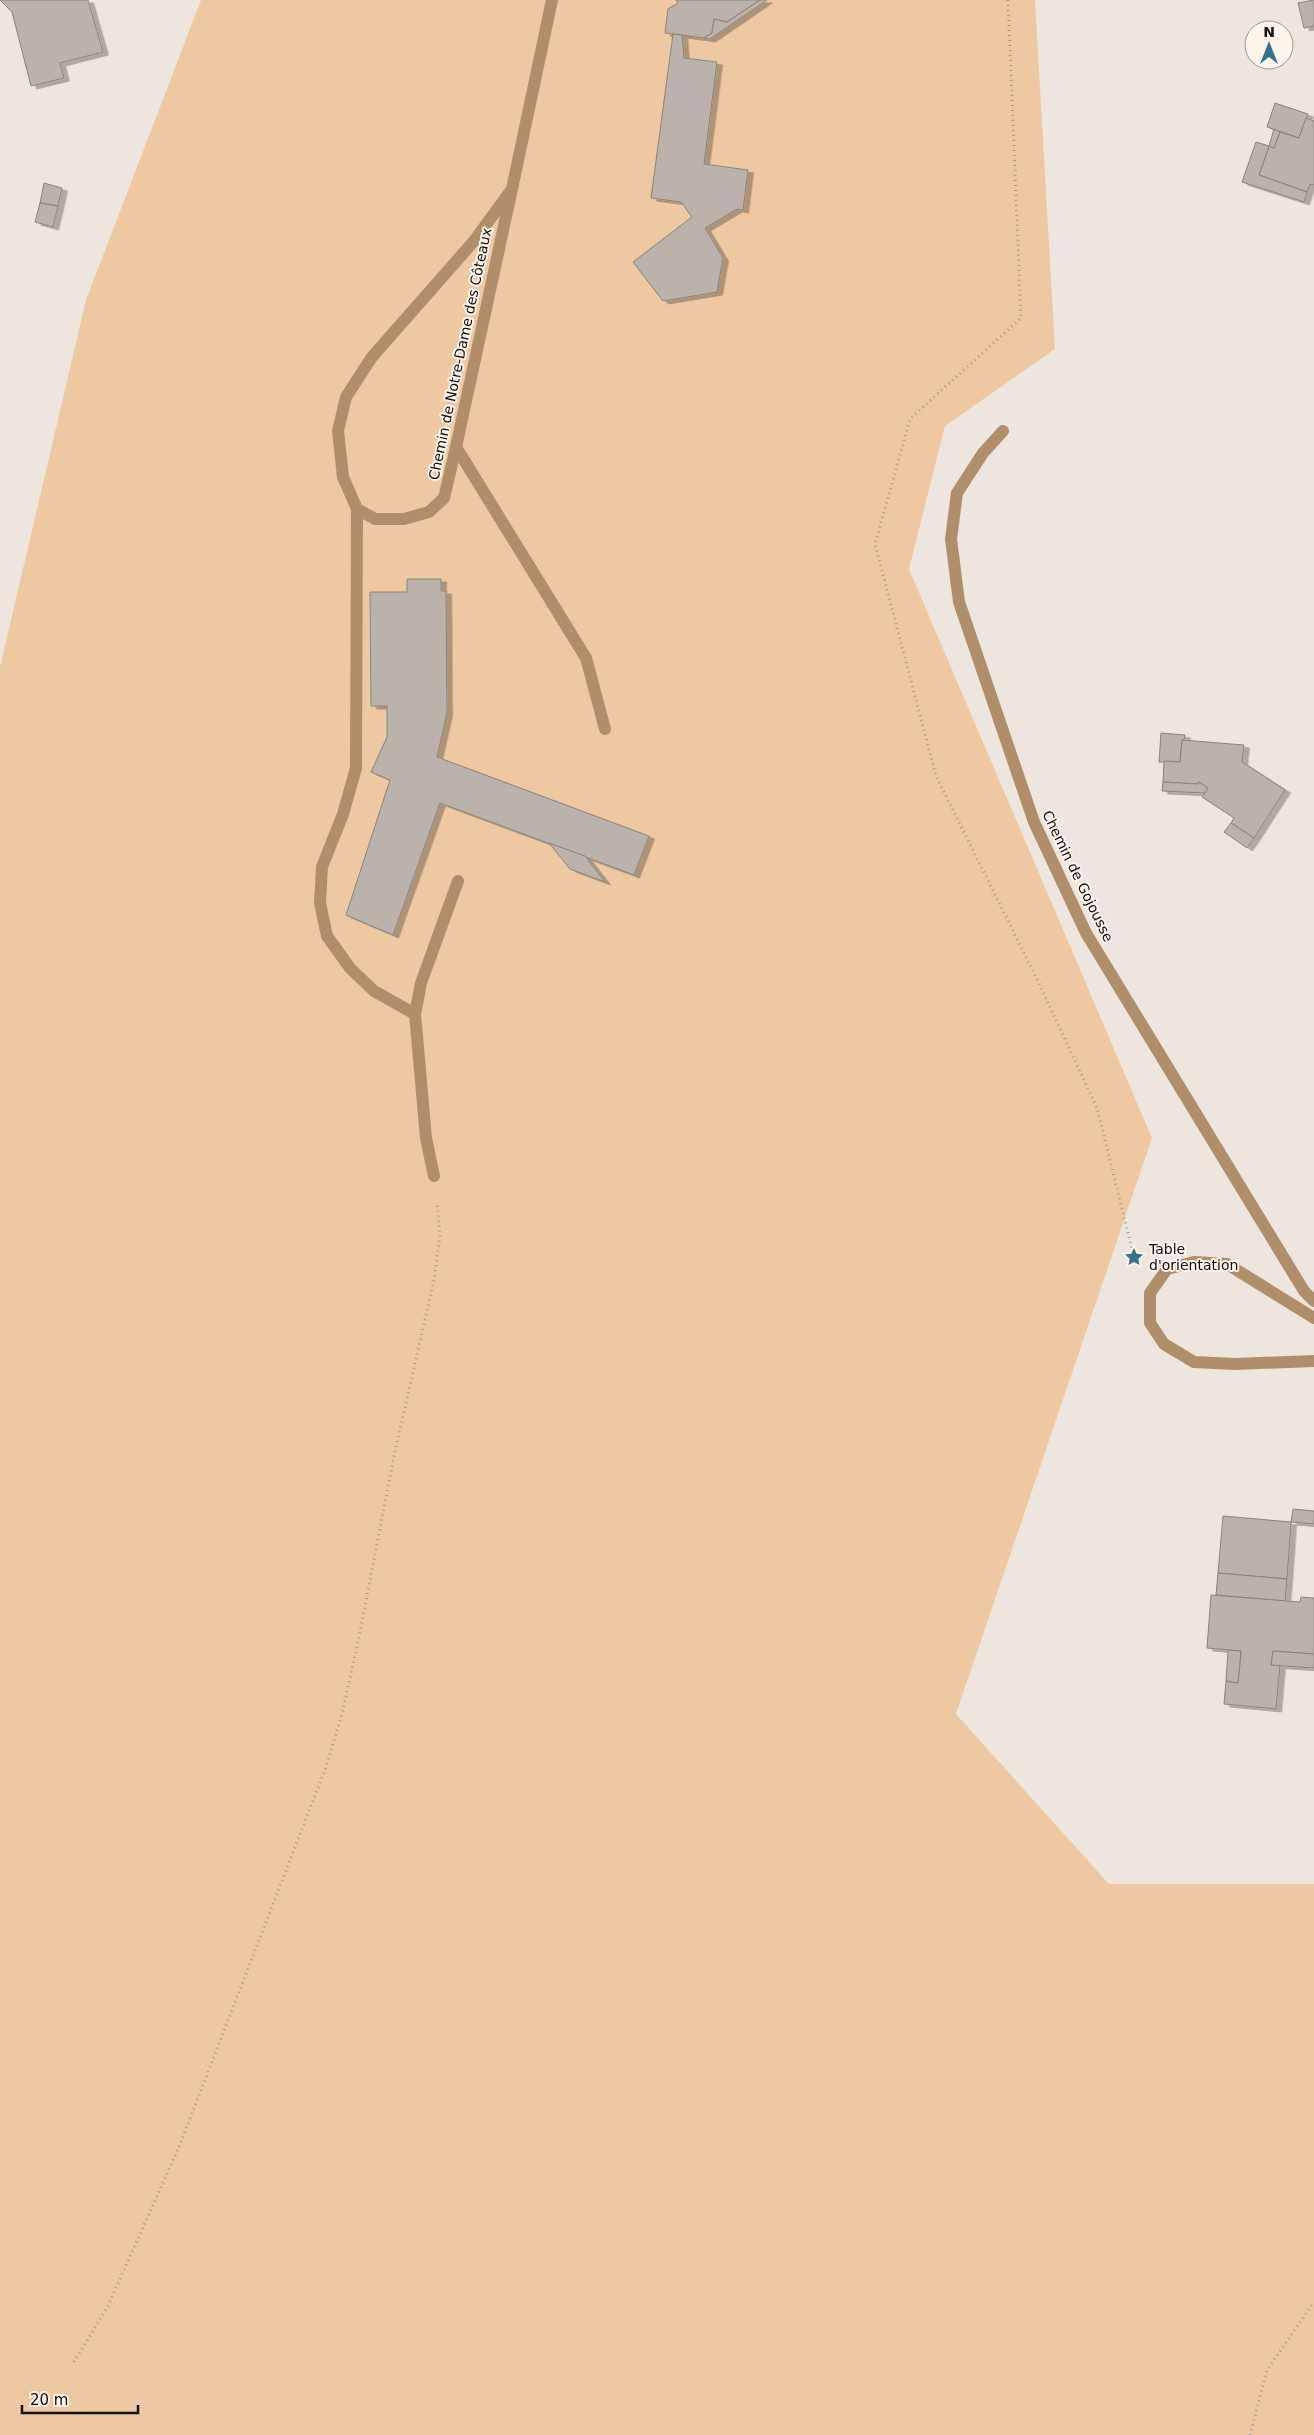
<svg xmlns="http://www.w3.org/2000/svg" width="1314" height="2435" font-family="'DejaVu Sans',sans-serif">
<defs>
<filter id="shadow"><feDropShadow dx="5.5" dy="3" stdDeviation="0" flood-color="#0004"/></filter>
</defs>
<rect width="100%" height="100%" fill="#eee6de"/>
<path fill="#eec8a3" d="M201 0H1035L1055 349 945 426 909 569 1152 1138 956 1714 1109 1884H1314V2435H0V667L86 300Z"/>
<g fill="#bab2ab" stroke="#8a837c" filter="url(#shadow)">
<path d="M0 0H88L103 52 60 63 64 78 31 86 12 12Z"/>
<path d="M676 0H760L727 22 714 19 712 33 704 38 665 33 668 9 678 3Z"/>
<path d="M760 0H767L710 39 704 38 712 33 714 19 727 22Z"/>
<path d="M1314 0V26L1304 28 1298 3Z"/>
<path d="M673 34 682 35 684 58 717 62 704 164 748 170 743 210 737 209 705 228 723 258 717 292 663 301 633 262 692 217 681 202 651 198Z"/>
<path d="M1275 103 1308 114 1299 138 1267 127Z"/>
<path d="M1306 118 1314 121V185L1310 184 1307 192 1259 175 1269 146 1274 148 1280 132 1299 138Z"/>
<path d="M1274 129 1280 132 1274 148 1269 146Z"/>
<path d="M1256 142 1269 146 1259 175 1307 192 1304 202 1242 182Z"/>
<path d="M44 183 62 188 58 206 40 203Z"/>
<path d="M40 203 58 206 53 227 35 222Z"/>
<path d="M407 579H441V591H446L447 713 437 757 649 836 634 875 440 803 393 935 346 915 390 780 371 772 387 737V706H371L370 592H407Z"/>
<path d="M1161 733 1185 735 1184 740H1182L1180 762H1159Z"/>
<path d="M1182 740 1244 745 1242 762 1285 790 1254 838 1231 823 1234 818 1202 797 1208 788 1199 782 1198 784 1163 782 1164 761 1180 762Z"/>
<path d="M1163 782 1198 784 1199 782 1208 788 1205 793 1162 791Z"/>
<path d="M1231 823 1254 838 1247 848 1224 832Z"/>
<path d="M549 843 585 856 605 882 570 869Z"/>
<path d="M1293 1509 1314 1511V1524L1291 1522Z"/>
<path d="M1223 1516 1291 1522 1287 1579 1218 1573Z"/>
<path d="M1218 1573 1287 1579 1285 1601 1216 1595Z"/>
<path d="M1211 1595 1300 1602 1301 1597 1314 1598V1654L1273 1651 1271 1665H1280L1276 1709 1224 1704 1226 1681 1238 1683 1241 1651 1207 1648Z"/>
<path d="M1228 1650 1241 1651 1238 1683 1226 1681Z"/>
<path d="M1273 1651 1314 1654V1668L1271 1665Z"/>
</g>
<g fill="none" stroke-linecap="round" stroke-linejoin="round">
<g stroke="#a19b95" stroke-width="3" stroke-dasharray="1 4" stroke-linecap="butt">
<path d="M1008 0 1021 318 910 419 875 544 936 776 1036 977 1097 1108 1136 1265"/>
<path d="M74 2362 107 2308 179 2147 326 1767 342 1714 359 1637 394 1456 434 1280 440 1236 437 1202"/>
<path d="M1250 2435 1267 2370 1314 2302"/>
</g>
<g stroke="#b08e6c" stroke-width="12">
<path d="M512 189 474 241 372 357 346 397 338 431 343 477 357 509 375 519H404L429 512 444 498 456 447 512 189 552 0"/>
<path d="M1003 431 983 453 957 493 951 539 959 602 1034 822 1086 933 1304 1291 1314 1301"/>
<path d="M456 447 586 658 605 729"/>
<path d="M357 509 356 768 343 814 322 867 320 903 327 936 350 968 374 991 415 1014"/>
<path d="M434 1176 426 1138 415 1014 421 983 458 881"/>
<path d="M1314 1318 1227 1264 1194 1262 1167 1269 1150 1293V1323L1164 1344 1194 1362 1235 1364 1314 1361"/>
</g>
</g>
<defs>
<g id="sight-bare" transform="scale(1.5)"><path d="M0-6L1.8-2.2L6-1.7L2.9 1.2L3.7 5.4L0 3.3L-3.7 5.4L-2.9 1.2L-6-1.7L-1.8-2.2Z" fill="#36728a" stroke="#fcf3eb" stroke-width="2.5" paint-order="stroke"/></g>
</defs>
<g fill-rule="evenodd">
<use href="#sight-bare" x="1134" y="1257"/>
</g>
<g text-anchor="middle" stroke-width="4" stroke-linejoin="round" paint-order="stroke">
<g font-size="14" fill="#100d0b" stroke="#fcf3eb">
<text transform="translate(460 354) rotate(-78)" y="5">Chemin de Notre-Dame des Côteaux</text>
<text transform="translate(1078 876) rotate(64)" y="5">Chemin de Gojousse</text>
</g>
<g font-size="14" fill="#100d0b" stroke="#fcf3eb" text-anchor="start">
<text x="1149" y="1254">Table<tspan x="1149" dy="16">d'orientation</tspan></text>
</g>
</g>
<g transform="translate(1269 45)"><circle r="24" fill="#fcf3eb" stroke="#9e9791"/>
<path d="M0-4L9 19L0 12L-9 19Z" fill="#36728a"/>
<text y="-8" font-size="14" font-weight="bold" text-anchor="middle" fill="#100d0b">N</text>
</g>
<path d="M22 2405v8h116v-8" fill="none" stroke="#100d0b" stroke-width="2.5"/>
<text x="30" y="2405" font-size="15" fill="#100d0b" stroke="#fcf3eb" stroke-width="4" paint-order="stroke">20 m</text>
</svg>
